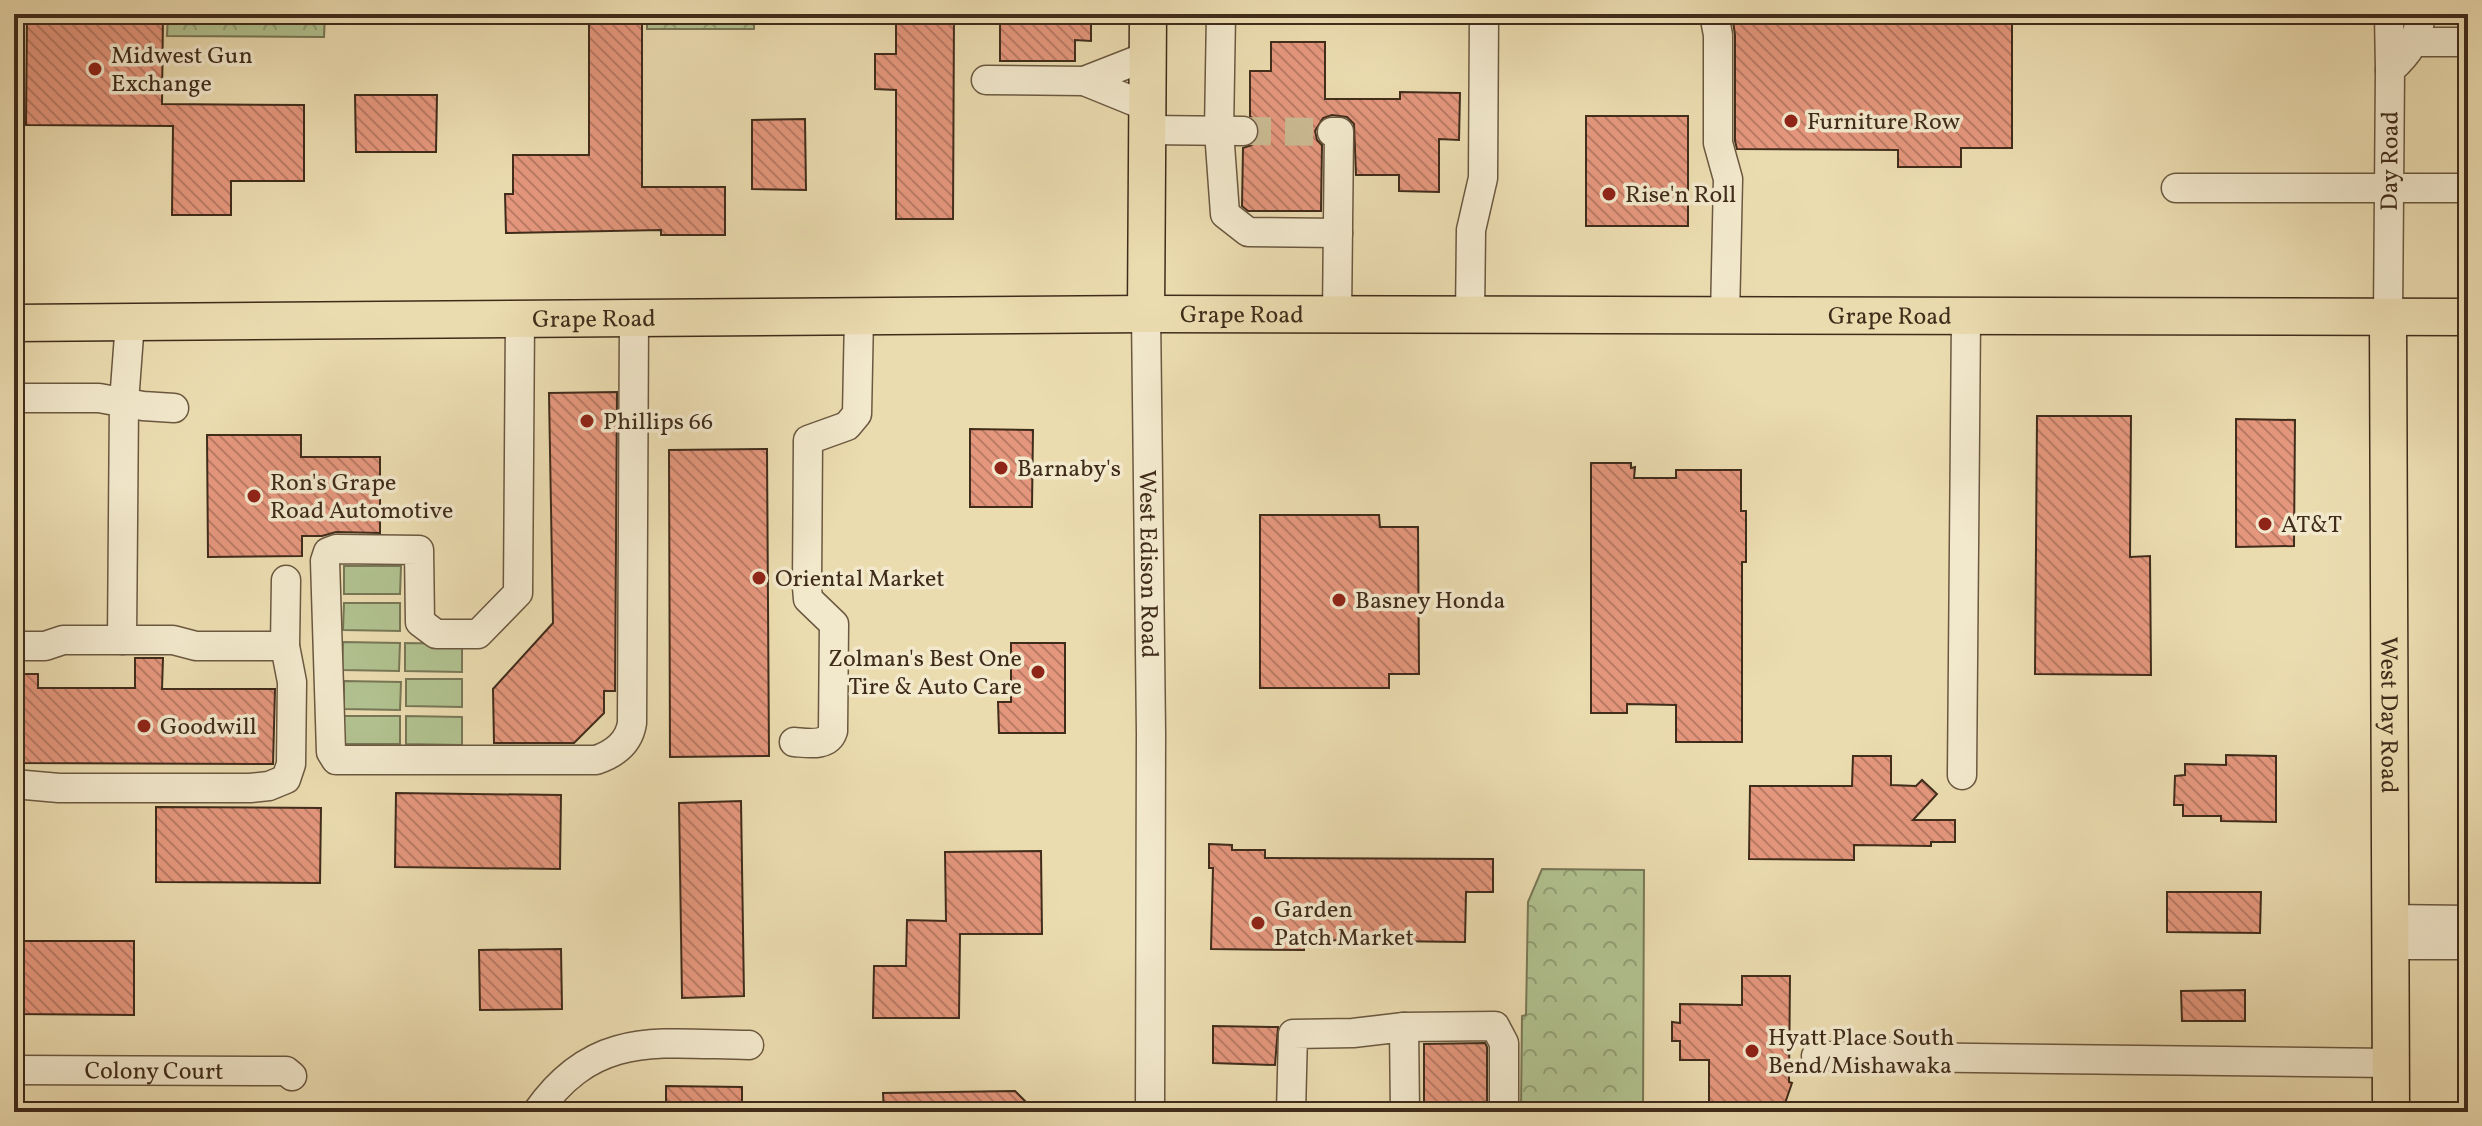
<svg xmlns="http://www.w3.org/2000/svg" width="2482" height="1126" font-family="Vollkorn,serif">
<defs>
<pattern id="forest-crowns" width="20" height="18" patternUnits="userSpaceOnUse" patternTransform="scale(2)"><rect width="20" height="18" fill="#b1c290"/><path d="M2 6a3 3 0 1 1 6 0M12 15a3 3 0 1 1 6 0" fill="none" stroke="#919e75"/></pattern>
<pattern id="building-back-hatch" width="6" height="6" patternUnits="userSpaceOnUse" patternTransform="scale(2)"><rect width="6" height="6" fill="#e5977d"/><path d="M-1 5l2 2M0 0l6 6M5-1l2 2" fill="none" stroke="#bb7b66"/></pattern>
</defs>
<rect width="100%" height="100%" fill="#ebdcb0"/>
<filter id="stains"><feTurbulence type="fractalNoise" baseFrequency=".0025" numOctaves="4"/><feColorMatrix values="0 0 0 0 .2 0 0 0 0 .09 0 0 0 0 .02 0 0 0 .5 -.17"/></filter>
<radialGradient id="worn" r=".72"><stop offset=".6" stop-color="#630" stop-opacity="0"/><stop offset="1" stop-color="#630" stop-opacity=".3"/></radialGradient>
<g fill="#b1c290" stroke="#787756" stroke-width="2">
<path d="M344 566H401L400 594H344Z"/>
<path d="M344 603H400V631L343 630Z"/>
<path d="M343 642 400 643 399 671 342 670Z"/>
<path d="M405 643 462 644V672L405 671Z"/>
<path d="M406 679H462V707L406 706Z"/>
<path d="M344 681 401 682 400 710 344 709Z"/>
<path d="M344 716H400V744H343Z"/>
<path d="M406 716 462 717V745L406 744Z"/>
</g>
<g fill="url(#forest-crowns)" stroke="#787756" stroke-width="2">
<path d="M168 14H325L324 37 167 36Z"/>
<rect x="647" y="14" width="107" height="15"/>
<path d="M1542 869 1644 870 1643 1112H1521L1522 1016 1526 1015 1528 902Z"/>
</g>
<g fill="url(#building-back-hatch)" stroke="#402c1b" stroke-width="2">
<path d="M27 14H163L162 104 304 105V181H231V215H172L173 126 26 125Z"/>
<path d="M589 14H642V187H725V235H661V230L506 233 505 194H513V155H589Z"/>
<path d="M896 14H954L953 219H896V90L875 89V54H896Z"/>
<path d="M1000 14H1091V41L1075 40V61H1000Z"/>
<path d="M1732 14H2012V148H1961V167H1898V150L1737 149 1735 141V35Z"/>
<path d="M1271 42H1325V99H1400V92L1460 93 1459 140 1439 139V192L1399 191V175H1356L1354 124 1347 117 1332 115 1323 118 1315 131 1317 140 1322 145 1321 211H1248L1242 206 1243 148 1252 145 1260 132 1257 122 1250 116V71H1271Z"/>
<path d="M355 95H437L436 152H356Z"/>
<rect x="1586" y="116" width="102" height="110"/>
<path d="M805 119 806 190 752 189V120Z"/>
<path d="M617 392 615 691H604V713L574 743H494L493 689 553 623 549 393Z"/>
<path d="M2037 416H2131L2130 557 2150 556 2151 675 2035 674Z"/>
<path d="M2236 419 2295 420 2294 546 2236 547Z"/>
<path d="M970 429 1033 430 1032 507H970Z"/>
<path d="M207 435H301V457H380V533L336 532 322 536H302V556L208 557Z"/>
<path d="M767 449 769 756 670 757 669 450Z"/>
<path d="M1591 463H1631V468L1635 467 1634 478H1676V470H1741V511H1746V562H1742V742H1676V705L1627 704V713H1591Z"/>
<path d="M1260 515H1379L1380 527H1418L1419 674H1389V688H1260Z"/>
<path d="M1011 643H1065V733H999L998 702H1011Z"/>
<path d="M135 658H163L162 689H275L273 764 14 763V674H38V688H135Z"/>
<path d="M2226 755 2276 756V822L2221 821V816H2183V805H2174L2175 776 2185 775V764L2226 765Z"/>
<path d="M1853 756H1891V785L1916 786 1922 780 1937 794 1913 820H1955V842H1931V846L1854 845V860L1749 859 1750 786H1852Z"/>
<path d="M396 793 561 795 560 869 395 867Z"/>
<path d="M741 801 744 996 682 998 679 803Z"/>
<path d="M156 807 321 808 320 883 156 882Z"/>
<path d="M1209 844 1232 845V850H1265V858L1493 859V892H1466L1465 942 1304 940V950L1211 949 1213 868H1209Z"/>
<path d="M1041 851 1042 934H960L959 1018H873L874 966H906L907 920 946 921 945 852Z"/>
<path d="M2167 892H2261L2260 933 2167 932Z"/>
<path d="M14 941H134V1015L14 1014Z"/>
<path d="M561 949 562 1009 480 1010 479 950Z"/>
<path d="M1742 976H1790L1789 1082 1792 1083 1782 1112H1709V1060H1680V1041H1672V1022L1680 1023V1004L1742 1005Z"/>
<path d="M2245 990V1021H2182L2181 991Z"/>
<path d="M1213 1026 1278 1027 1275 1065 1213 1063Z"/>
<path d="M1485 1043 1487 1047V1112H1424V1044Z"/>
<path d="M666 1086 742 1087V1112H666Z"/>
<path d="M1015 1091 1036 1112H884L883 1093Z"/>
</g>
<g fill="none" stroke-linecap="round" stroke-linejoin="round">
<path stroke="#c9b992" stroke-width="28" stroke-dasharray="28 14" stroke-linecap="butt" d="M1243 131 1332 132"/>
<g stroke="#6b5840" stroke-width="31">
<g id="minor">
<path d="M1221 14 1219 131 1225 214 1248 232 1338 233"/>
<path d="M1714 14 1718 35V143L1728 179 1725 317"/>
<path d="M2389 14 2390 70"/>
<path d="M2415 42H2468"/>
<path d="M986 80 1084 81 1148 56"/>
<path d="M1084 81 1148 107"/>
<path d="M1147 130 1243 131"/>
<path d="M1332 132H1339L1337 316"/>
<path d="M2176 188H2468"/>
<path id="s1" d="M1146 314 1151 733 1150 1112"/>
<path d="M1470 317 1471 230 1483 178 1484 14"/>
<path id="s2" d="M2388 317 2390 70C2409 53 2418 39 2421 14"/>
<path d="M520 319 518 593 478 634H436L420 622 419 550 336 549 328 552 325 561 331 752 336 760H596C614 754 629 743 632 723L634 318"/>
<path d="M14 398H99L143 406 174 408"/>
<path d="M122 640 124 402 130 322"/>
<path d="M14 646H45L63 640H173L196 646H285"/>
<path d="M794 742C808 743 828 747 833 731L834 624 808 599 807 587 808 440 847 426 857 414 859 316"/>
<path d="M1962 775 1966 317"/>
<path d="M14 784 59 788H250L269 786 286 779 291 764 292 682 285 646 286 580"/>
<path d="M2389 919 2468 920"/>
<path d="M2389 945H2468"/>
<path d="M1404 1027 1495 1026 1504 1043V1112"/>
<path d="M1816 1056 2390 1063"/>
<path id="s3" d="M14 1070 286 1071 292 1076"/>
<path d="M537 1112C595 1029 659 1044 749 1045"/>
<path d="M1291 1112 1293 1034 1353 1033 1404 1027 1405 1112"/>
</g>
</g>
<g stroke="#402c1b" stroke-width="39">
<g id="major">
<path d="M1146 314 1148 14"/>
<path id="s4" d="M2388 317 2391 1112"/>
<path id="s5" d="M14 323 1146 314 2468 317"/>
</g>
</g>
<use href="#minor" stroke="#f2e8cc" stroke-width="28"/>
<use href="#major" stroke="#ebdcb0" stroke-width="36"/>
</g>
<g fill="#8f2418" stroke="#f2e8cc" stroke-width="3">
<circle cx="95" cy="69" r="8"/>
<circle cx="1791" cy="121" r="8"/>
<circle cx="1609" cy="194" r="8"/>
<circle cx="587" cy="421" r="8"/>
<circle cx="1001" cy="468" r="8"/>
<circle cx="254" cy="496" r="8"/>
<circle cx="2265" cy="524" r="8"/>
<circle cx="759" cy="578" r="8"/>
<circle cx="1339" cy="600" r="8"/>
<circle cx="1038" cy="672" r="8"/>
<circle cx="144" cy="726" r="8"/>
<circle cx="1258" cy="923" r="8"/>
<circle cx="1752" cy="1051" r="8"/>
</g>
<g text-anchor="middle" stroke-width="7" stroke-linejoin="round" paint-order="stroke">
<g font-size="24" fill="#402c1b" stroke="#f2e8cc" text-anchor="start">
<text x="111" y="63">Midwest Gun<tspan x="111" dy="28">Exchange</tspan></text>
<text x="1807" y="129">Furniture Row</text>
<text x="1625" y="202">Rise'n Roll</text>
<text x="603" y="429">Phillips 66</text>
<text x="1017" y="476">Barnaby's</text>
<text x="270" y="490">Ron's Grape<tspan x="270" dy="28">Road Automotive</tspan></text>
<text x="2281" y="532">AT&amp;T</text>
<text x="775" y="586">Oriental Market</text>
<text x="1355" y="608">Basney Honda</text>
<text x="1022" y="666" text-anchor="end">Zolman's Best One<tspan x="1022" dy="28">Tire &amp; Auto Care</tspan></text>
<text x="160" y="734">Goodwill</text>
<text x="1274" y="917">Garden<tspan x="1274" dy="28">Patch Market</tspan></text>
<text x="1768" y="1045">Hyatt Place South<tspan x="1768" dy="28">Bend/Mishawaka</tspan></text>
</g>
<g font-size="24" fill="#402c1b" stroke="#f2e8cc">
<text dy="8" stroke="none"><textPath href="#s2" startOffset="156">Day Road</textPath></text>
<text dy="8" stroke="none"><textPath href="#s5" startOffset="1228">Grape Road</textPath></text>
<text dy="8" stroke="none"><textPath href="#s5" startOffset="1876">Grape Road</textPath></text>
<text dy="8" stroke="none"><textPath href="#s5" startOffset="580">Grape Road</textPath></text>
<text dy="8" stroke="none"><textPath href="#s1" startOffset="250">West Edison Road</textPath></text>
<text dy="8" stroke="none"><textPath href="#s4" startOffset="398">West Day Road</textPath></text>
<text dy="8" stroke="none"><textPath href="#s3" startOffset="140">Colony Court</textPath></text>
</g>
</g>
<rect width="2482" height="1126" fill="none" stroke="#ebdcb0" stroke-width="48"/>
<rect x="16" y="16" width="2450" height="1094" fill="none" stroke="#402c1b" stroke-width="4"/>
<rect x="24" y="24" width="2434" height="1078" fill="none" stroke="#402c1b" stroke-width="2"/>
<rect width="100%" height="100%" filter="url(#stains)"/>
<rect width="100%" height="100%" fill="url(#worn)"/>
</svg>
